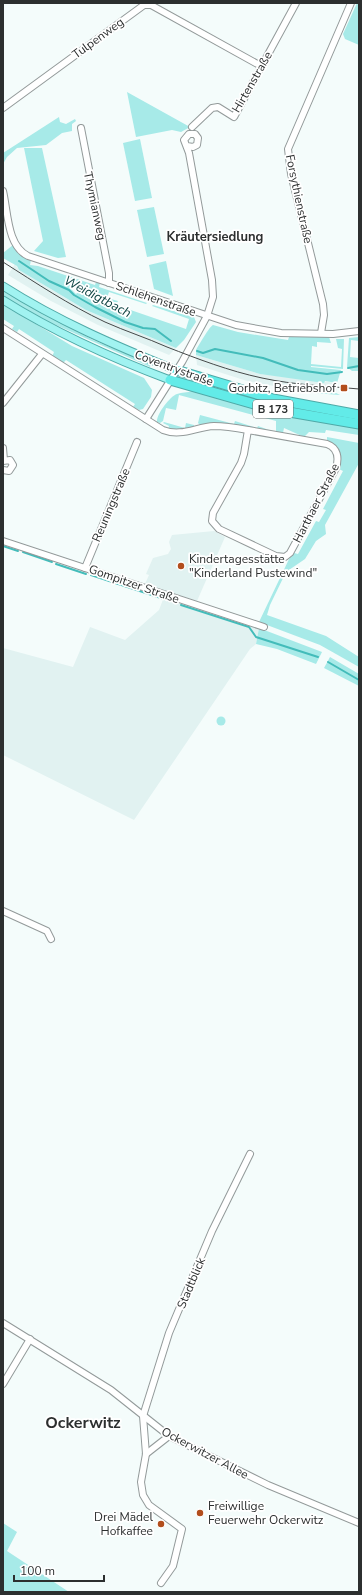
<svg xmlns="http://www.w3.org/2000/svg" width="362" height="1595" font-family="'Nunito Sans',sans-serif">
<rect width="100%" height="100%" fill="#f4fcfb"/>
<g fill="#e1f2f1">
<path d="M15 264 19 270 86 310 176 348 169 355 98 325 51 301 8 275Z"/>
<path d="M196 355 260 374 337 383 336 393 296 390 247 381 197 365Z"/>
<path d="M214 531 225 537 197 601 145 584 149 575 146 574 153 558 168 554 171 549 169 542 172 535Z"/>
<path d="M164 597 259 628 256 644 250 649 134 820 3 755V648L73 667 90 627 125 640 159 610Z"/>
</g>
<g fill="#a7eae8" fill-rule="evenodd">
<path d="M357 3H359V45L345 39 343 34Z"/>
<path d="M127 92 190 127 181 132 172 130 136 137Z"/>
<path d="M59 117 60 122 66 124 75 119 76 121 72 124V131L62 133 46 145 17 148 7 157 3 164V153Z"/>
<path d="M140 139 152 198 135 201 123 143Z"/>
<path d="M24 148H42L66 257 58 258 34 251 43 241Z"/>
<path d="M154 207 164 254 147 257 137 210Z"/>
<path d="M13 245 21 255 31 260 30 265 38 266 95 285 96 282 100 283 99 287 147 303 146 304 109 292 107 298 118 301 116 305 186 329 189 319 152 306 153 305 194 317 196 322 184 340 176 348 86 310 19 270 17 266 3 258V253ZM78 281 84 286 76 294 71 289Z"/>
<path d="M166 261 173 296 154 289 149 265Z"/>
<path d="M3 291 93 340 151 364 150 367 47 321 3 296Z"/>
<path d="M3 304 72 346 144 378 152 390 151 397 143 409 139 410 133 407 135 404 66 360 63 363 52 357 54 352 19 329 17 332 12 329 14 326 3 319Z"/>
<path d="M213 325 238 332 288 340 289 337H329L331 343 317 342V347L312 346 311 364 341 367 342 349 338 348 336 339H344L343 369 311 366V367L341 370 337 383 325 381 324 383 260 374 196 355V350C199 345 209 327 213 325Z"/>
<path d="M359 337V341L351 340 350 357 359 358V371H352L347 367 349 338Z"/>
<path d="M297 389 336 393 340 395 314 393Z"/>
<path d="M192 391 259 410 359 429V435L326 430 325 433 309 432 304 437 284 428 283 433 276 432V421L179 395 176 410 166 408 163 421 160 423 157 422C156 415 170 396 177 394 182 392 187 393 192 391Z"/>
<path d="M200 415 234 424 235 421 257 428 258 426 269 430 230 424 201 426 198 423Z"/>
<path d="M164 422 185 428 186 423 194 425V427L179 431 168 430 169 426 163 423Z"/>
<path d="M327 437 359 443V463L325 525 326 534 316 541 305 559 286 572 270 605 267 615 326 636 359 657V667L320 645 259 622 290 557 294 553 298 554 316 521 319 522 326 510 323 509 343 471 339 469 341 459 339 449 327 441Z"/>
<path d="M259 628 322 652 316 664 277 649 256 644Z"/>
<path d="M330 657 359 674V686L324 668Z"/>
<circle cx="221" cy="721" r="4.5"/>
<path d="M3 1523 17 1532 7 1551 69 1592H3Z"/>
</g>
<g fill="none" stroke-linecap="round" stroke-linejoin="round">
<g stroke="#43bcba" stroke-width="2">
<path d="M19 261 49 281 69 290 74 295 95 307 125 322 143 328 155 329 171 341"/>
<path d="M197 351 203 353 215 349 263 358 298 370 327 374 342 372"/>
<path d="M348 368 359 366"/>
<path d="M3 546 18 551"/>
<path d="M23 552 52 562"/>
<path d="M56 564 86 574"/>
<path d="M91 575 170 601"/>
<path d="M181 605 249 627 256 637 318 657"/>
<path d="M328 662 359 680"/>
</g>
<g stroke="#939a9a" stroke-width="8">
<g id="minor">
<path d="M3 108 144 5H151L261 66"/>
<path d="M192 127 212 108 218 107 234 117 296 3"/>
<path d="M81 128 109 273V283"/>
<path d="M3 191C8 212 7 246 28 256L236 325 281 333 333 334 359 331"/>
<path d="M3 328 163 430C181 437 196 427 214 426 226 426 237 428 248 430"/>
<path d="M321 333 324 315 323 304 291 174 288 149 351 3"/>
<path d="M3 403 42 354"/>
<path d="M146 419 182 362 207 316 213 297 212 280 189 153 184 140 189 134H195L198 138 197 145 193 147 187 146"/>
<path d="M248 430 327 444C338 448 339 458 336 468L290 553 285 557 276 556 219 529 212 521 213 513 241 463 244 454Z"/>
<path d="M3 448 4 460"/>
<path d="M3 461 10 460 13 465 9 471 3 470"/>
<path d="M3 541 264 627"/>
<path d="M85 568 137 442"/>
<path d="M3 911 47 931 51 939"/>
<path d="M3 1323 111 1390 169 1436 268 1485 359 1523"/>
<path d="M3 1384 30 1339"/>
<path d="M146 1454 169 1436"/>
<path d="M161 1583 173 1566 182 1529 149 1505 143 1495 141 1482 146 1454 143 1416 169 1333 212 1231 250 1154"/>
</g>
</g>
<g stroke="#4fa9a7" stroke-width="9">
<g id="major">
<path d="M3 286C58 321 116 346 176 370"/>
<path d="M3 300C56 333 111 358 170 380"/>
</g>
</g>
<g stroke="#4fa9a7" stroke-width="11">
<g id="highway">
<path d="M176 370 273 399 359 415"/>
<path d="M170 380 272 409 359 424"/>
</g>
</g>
<use href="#minor" stroke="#fff" stroke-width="6"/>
<use href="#major" stroke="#a1f3f1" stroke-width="7"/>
<use href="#highway" stroke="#62ebe8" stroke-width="9"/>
<path stroke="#454949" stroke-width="1" d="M3 262C36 283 69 305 105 322 125 331 147 338 167 347 198 359 229 371 262 378 294 385 327 386 359 389"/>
</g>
<g fill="#b24d1c" stroke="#fff" stroke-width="1.5">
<rect x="340" y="384" width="8" height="8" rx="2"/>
<circle cx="181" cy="566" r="4"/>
<circle cx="200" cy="1513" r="4"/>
<circle cx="161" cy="1524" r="4"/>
</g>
<g text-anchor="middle" stroke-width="3.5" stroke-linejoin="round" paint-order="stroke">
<rect fill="#fff" stroke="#6b6d6d" stroke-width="1" x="253" y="400" width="40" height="18" rx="3"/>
<g font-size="11" font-weight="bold" fill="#2c2f2f">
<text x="273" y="413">B 173</text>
</g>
<g font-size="12" fill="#2c2f2f" stroke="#fff">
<text transform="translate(98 38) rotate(-36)" y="4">Tulpenweg</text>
<text transform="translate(252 82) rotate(-60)" y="4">Hirtenstraße</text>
<text transform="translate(299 199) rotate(78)" y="4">Forsythienstraße</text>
<text transform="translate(95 206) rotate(78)" y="4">Thymianweg</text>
<text transform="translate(156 299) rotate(19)" y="4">Schlehenstraße</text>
<text transform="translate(174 368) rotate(20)" y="4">Coventrystraße</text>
<text transform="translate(316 503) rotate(-63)" y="4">Harthaer Straße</text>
<text transform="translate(111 505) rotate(-67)" y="4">Reuningstraße</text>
<text transform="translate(134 584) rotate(19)" y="4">Gompitzer Straße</text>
<text transform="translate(191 1283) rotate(-67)" y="4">Stadtblick</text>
<text transform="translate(205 1453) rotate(28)" y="4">Ockerwitzer Allee</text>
</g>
<g font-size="12" fill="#2c2f2f" stroke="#fff" text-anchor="end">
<text x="336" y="392">Gorbitz, Betriebshof</text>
<text x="189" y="563" text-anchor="start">Kindertagesstätte<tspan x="189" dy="14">"Kinderland Pustewind"</tspan></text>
<text x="208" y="1510" text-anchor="start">Freiwillige<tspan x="208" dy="14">Feuerwehr Ockerwitz</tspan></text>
<text x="153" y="1521">Drei Mädel<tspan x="153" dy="14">Hofkaffee</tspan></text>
</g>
<g font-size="13" font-weight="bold" fill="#2c2f2f" stroke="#fff">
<text x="215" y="241">Kräutersiedlung</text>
</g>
<g font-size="13" font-style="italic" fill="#104645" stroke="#fff">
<text transform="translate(98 296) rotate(28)" y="5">Weidigtbach</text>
</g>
<g font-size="16" font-weight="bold" fill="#2c2f2f" stroke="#fff">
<text x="83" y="1428">Ockerwitz</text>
</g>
</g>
<rect width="362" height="1595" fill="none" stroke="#2c2f2f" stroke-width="8"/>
<path d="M14 1575v6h90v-6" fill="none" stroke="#2c2f2f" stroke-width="2"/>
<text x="20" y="1575" font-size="12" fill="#2c2f2f" stroke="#ffffff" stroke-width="3" paint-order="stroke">100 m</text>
</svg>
